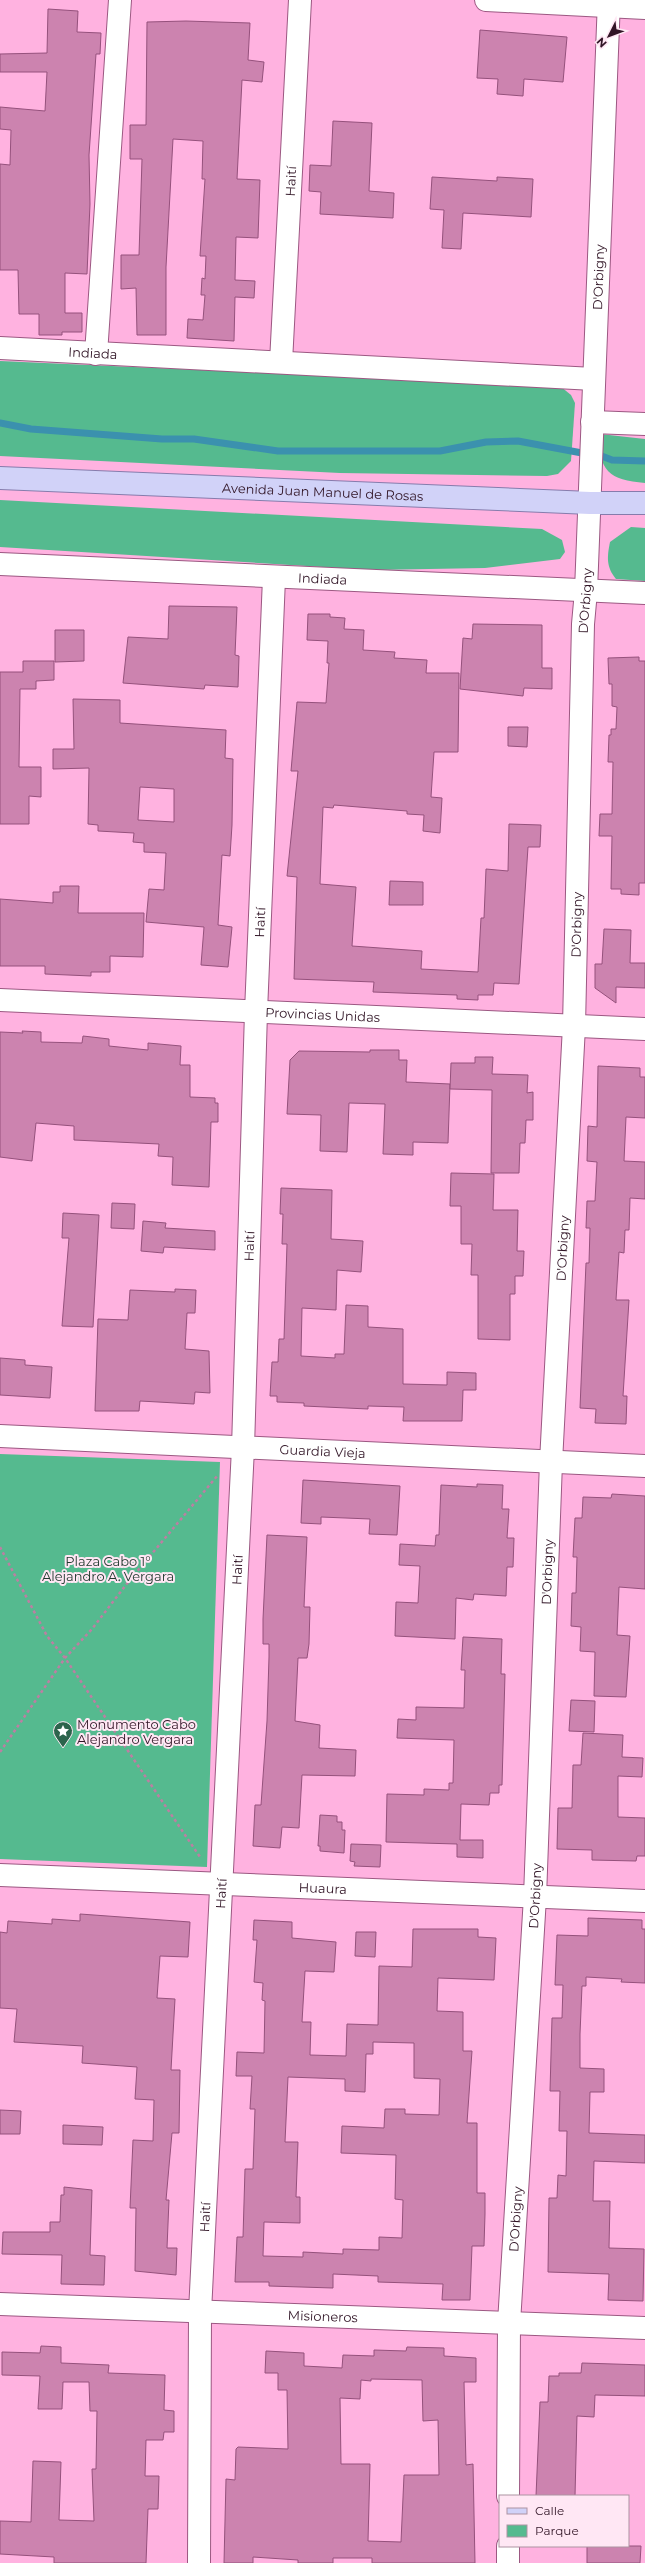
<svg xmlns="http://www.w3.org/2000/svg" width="645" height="2563" font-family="Montserrat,sans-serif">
<rect width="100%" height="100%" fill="#ffb2e0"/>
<g fill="#55ba8f">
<path d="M0 361 560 386 571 395 575 403 571 461 558 474 547 476 340 473 0 456Z"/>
<path d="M600 434 645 439V483C609 480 598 471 600 434Z"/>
<path d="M0 500 542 529 562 540 565 552 560 559 485 568 372 570 0 547Z"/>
<path d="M631 527 645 528V581L616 579C606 567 607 557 610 542Z"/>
<path d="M0 1454 220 1462 207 1867 0 1859Z"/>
</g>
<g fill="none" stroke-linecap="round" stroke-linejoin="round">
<g stroke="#3b91ae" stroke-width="7">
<path d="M0 423 31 429 162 439H194L278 451H440L486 442 518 441 582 453"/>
<path d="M599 455 612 460 645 461"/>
</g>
</g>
<g fill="#cc83af" stroke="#95517c" fill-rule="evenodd">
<path d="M48 9 78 11 77 32 101 33 100 54H96L89 155 90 204 87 274 65 273V313H82V332H62V335H39V314H19L18 270H0V164L10 165 11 130 0 129V107L45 111 47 72H0V54L47 53Z"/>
<path d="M186 21 250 23 248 60 264 62 262 82 242 80 237 179 260 180 258 238 236 237 235 280 255 281 254 298 235 297 234 341 187 338 188 319 203 320 205 295H201L202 278 205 279 206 256H200L205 179H202L203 141 173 139 166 267V335H137L136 288 121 289V255H139L142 159H130V125H146L147 22Z"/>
<path d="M480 30 567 37 563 82 524 79 523 96 497 94 498 79 477 78Z"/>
<path d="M333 121 372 123 369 191 394 193 393 218 320 214 321 192 309 191 310 165 331 166Z"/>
<path d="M432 177 497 181V177L533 179 531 217 463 213 461 249 442 248 444 210 430 209Z"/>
<path d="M169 606 237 607 235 655 239 656 238 687 205 685 204 689 123 683 128 637 168 639Z"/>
<path d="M308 614H330V617L345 618 344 629 364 630 363 650 395 652 394 658 427 660 426 673H459L458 752H434L431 797 442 798 440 833 423 831 424 815 407 814V811L334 805 333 808 323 807 320 884 356 887 352 946 422 951 421 969 478 972 481 918H484L486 869 508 871 509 824 541 825 540 847H528L519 984 494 983 493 995H478V1000L457 999V995L373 992 374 982 294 979 297 877 287 876 298 771H291L297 702 326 703 329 663H327L328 641 307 640Z"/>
<path d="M473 624 542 625V668H552V689L524 688 523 696 460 689 463 638 472 639Z"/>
<path d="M55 630H84V661L55 662Z"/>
<path d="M639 657V661H645V883H639V895L621 894V889H611L612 836H599L600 814H612L613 762H608L609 735H611V729H616L617 707 612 706V684H609L608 658Z"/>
<path d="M23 661H54V680L36 681V689H20L19 767H41V797L29 796V824H0V672H23Z"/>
<path d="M73 699 120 700V723L226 730 225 758 233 759 232 825 230 856 222 855 218 925 232 927 228 967 201 965 204 927 146 922 149 889 164 890 166 853 144 852V843L133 842 134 833 98 831V825L88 824 89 768 53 769V749H74ZM140 787 174 789V822L138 820Z"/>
<path d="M508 727H528L527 747 508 746Z"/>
<path d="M390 881 423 882V905H389Z"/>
<path d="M60 886H79L78 913H144L143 957 110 956V972H91V976L45 974V966H0V899L53 903V892H60Z"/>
<path d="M604 929 631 930 630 963H645V988L616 987V1003L595 988V964H602Z"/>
<path d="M22 1031 41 1032V1042L82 1043 83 1036 109 1039V1046L148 1050V1043L181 1046 180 1065H190V1097L215 1098V1103H218V1122H211L209 1187 172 1185 173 1157 158 1156 159 1144 74 1140V1126L36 1123 32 1161 0 1157V1032L23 1033Z"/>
<path d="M370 1050H399V1060H407L406 1082 450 1084 448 1143 413 1142V1155L383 1154 385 1104 349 1103 347 1152 320 1151 321 1115 287 1114 290 1060 299 1051 370 1052Z"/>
<path d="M475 1057H493L492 1074 528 1075 527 1093 533 1092V1120H526L525 1143H520L519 1173H491L492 1090 450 1089 451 1063H475Z"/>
<path d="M598 1066 640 1068V1077H645V1118L626 1117 624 1161 645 1162V1199L630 1198 629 1230H625L624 1253 619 1252 616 1300H629L623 1396H627L626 1424 595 1423 596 1409 580 1408 586 1263H589L590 1228H586L587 1201H595L597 1162 587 1161 588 1126 597 1127Z"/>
<path d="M451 1173 494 1174 493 1210H518L517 1251H524L523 1276H515V1294H510V1340L478 1339V1275H471L472 1244H461V1206H450Z"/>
<path d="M281 1188 332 1190 331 1239 363 1241 361 1272 337 1270 336 1310 302 1308 301 1356 335 1358V1354H344L346 1305 368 1306V1327L403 1329V1384L447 1385V1372L476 1373V1390H463L462 1421H403L404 1407 368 1406V1409L304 1406V1403L277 1402V1396H270L272 1362H278L279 1339H284L287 1244H282L283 1214H280Z"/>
<path d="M112 1203 135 1204 134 1229 111 1228Z"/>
<path d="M63 1213 99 1215 93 1327 62 1326 69 1238H62Z"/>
<path d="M143 1221 166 1223 165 1228 215 1231V1250L164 1247 163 1253 141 1251Z"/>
<path d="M175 1289 196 1290 195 1313H187L185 1349 209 1351 210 1393 195 1392 194 1404 140 1401 139 1411H95L98 1319 128 1320 130 1290 175 1292Z"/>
<path d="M0 1358 25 1360V1365L52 1367 50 1398 0 1395Z"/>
<path d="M303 1480 400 1486 397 1535 369 1534 370 1519 321 1517V1524L301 1523Z"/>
<path d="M477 1484 503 1485 502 1509H509L507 1538H514L513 1567H507L506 1596 474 1594 473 1600 456 1598 455 1639 395 1636 396 1602 418 1603 420 1566 399 1565 400 1544 435 1546 436 1535H439L441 1485 477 1487Z"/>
<path d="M612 1494 645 1496V1589L619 1587 617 1635 630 1636 626 1697 594 1696 595 1652 580 1651 581 1627 571 1626 572 1593H576L577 1557H573L575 1518H582L583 1497 611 1498Z"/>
<path d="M267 1535 307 1537 304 1607H310L309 1644 307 1658H298L295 1721 320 1725 319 1748 356 1750 355 1776 302 1775 299 1828 282 1827 280 1848 253 1846 255 1805H261L267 1721 269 1657V1644H263V1619Z"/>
<path d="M463 1637 502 1639 501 1674H505L502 1785H499V1793H490L489 1805 461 1804 460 1840H483V1858L457 1857V1844L386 1842 387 1794 424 1795V1789L449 1790V1783H453L454 1740 397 1738 398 1719 416 1720V1707L464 1708 465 1670H461Z"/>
<path d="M571 1700 595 1701 594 1732 569 1731Z"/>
<path d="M583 1733 623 1735 622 1757 643 1758 642 1777 618 1776V1817L645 1818V1856H637L636 1861 592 1860V1850L557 1849 558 1808H572L573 1765H581Z"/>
<path d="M320 1815 337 1816V1822H342V1830H345L344 1853 320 1851V1846H318Z"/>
<path d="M351 1844 381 1845 380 1867 354 1866 355 1862 350 1861Z"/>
<path d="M80 1914 190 1922 188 1957 160 1956 157 1998 175 1999 171 2070H180L179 2133H172L166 2200H169L167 2248H177L176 2275 135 2271 136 2208H130L133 2140 153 2141 154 2100 135 2099 137 2067 82 2063 83 2046 14 2042 17 2009 0 2008V1932L7 1933 8 1921 52 1924V1919L80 1921Z"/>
<path d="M588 1918 642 1920V1929H645V1983L621 1982 622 1979 586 1977V1986H582L580 2034V2068L604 2069V2092H590L589 2133 645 2135V2163L594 2161 593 2201H610L609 2248 644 2249 643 2301 608 2300 609 2274 548 2272 549 2198H557L558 2175 566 2176 567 2131H559L560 2091H550L552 2018H562L563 1985H555L557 1935 588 1936Z"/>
<path d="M254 1920 292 1922V1938L336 1942 334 1972 305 1971 302 2022H311L310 2055 346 2056 347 2024 378 2025 379 1966 412 1967 413 1929H478V1937L496 1938 494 1980 438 1978 437 2011 463 2012V2051H472L467 2123H477V2193H485V2214L484 2246H472L470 2300H442L443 2284 378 2282V2276L333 2274V2288L269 2286V2282H235L237 2237H243L245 2169H253L255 2109H250L252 2076H236L237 2052 264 2053 265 2001 262 2000 263 1983 254 1982 257 1940H253ZM373 2042 414 2043V2078L440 2079 439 2115 405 2114V2109H385L384 2128 342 2126 341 2153 396 2155 395 2199 403 2200 402 2238 379 2237V2250L343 2249V2254L303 2252V2257L263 2256 264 2222 300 2223V2197H296L298 2142H285L288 2077 345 2079V2091L365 2092 366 2054H373Z"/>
<path d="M356 1932H376L375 1957 355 1956Z"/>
<path d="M0 2110 21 2111 20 2134H0Z"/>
<path d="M63 2125 103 2127 102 2145 63 2144Z"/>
<path d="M64 2187 92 2190 90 2255 105 2256 104 2285 61 2284 62 2255 2 2254 3 2232H50V2222H60L61 2195H64Z"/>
<path d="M41 2346 61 2347V2363L109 2365 108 2373 165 2375 164 2410 174 2411V2432H164L163 2440H146L145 2476H159L158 2509H148L146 2563H54V2557L0 2554V2521L31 2522 33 2461 61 2462 59 2520 94 2521 92 2469H96L97 2411H90L89 2382H63L62 2409H38L40 2376 2 2375V2352L40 2353Z"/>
<path d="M407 2347 444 2348V2356L476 2358V2382H464L466 2465 473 2464 475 2563H372V2558H333V2563H298V2560L253 2557V2563H224L226 2479 235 2480 236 2449 238 2447 288 2449 287 2390H278V2373H265L266 2351 304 2353V2366L342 2368 343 2355 374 2356V2350L406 2351ZM371 2379 422 2380 423 2421 438 2420 439 2475H404L401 2542 368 2541 370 2464H341L340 2398 360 2399 361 2380 371 2381Z"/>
<path d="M582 2363 645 2365V2396L595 2395 594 2417 577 2416 575 2496H536L540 2402H548L549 2376H559V2373H581Z"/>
<path d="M587 2546H641L640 2563H587Z"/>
</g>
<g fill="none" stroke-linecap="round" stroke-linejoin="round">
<g stroke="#9c5882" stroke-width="24">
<g id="minor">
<path d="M486 0 645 8"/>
<path id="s1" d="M0 348 594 379"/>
<path d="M96 354 120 0"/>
<path id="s2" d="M281 362 300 0"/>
<path d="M592 422 645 424"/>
<path id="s3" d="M0 564 645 593"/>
<path id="s4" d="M0 1000 645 1029"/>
<path id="s5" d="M0 1436 645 1466"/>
<path id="s6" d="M0 1875 645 1901"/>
<path id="s7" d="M0 2304 645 2328"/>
<path id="s8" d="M508 2496 509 2323 535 1897 551 1462 574 1026 583 624 586 591 609 0"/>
<path id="s9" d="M199 2563 200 2312 243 1448 256 1012 274 578"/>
<path d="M508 2563V2546"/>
</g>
</g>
<g stroke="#867cac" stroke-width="24">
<g id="primary">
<path id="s10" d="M0 478 590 503H645"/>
</g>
</g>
<g stroke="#bc7fa3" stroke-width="2.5" stroke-dasharray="3 3" stroke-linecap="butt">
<path d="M0 1547 47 1636 65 1658 200 1857"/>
<path d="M0 1752 65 1658 92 1629 129 1581 218 1475"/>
</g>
<use href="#minor" stroke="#fff" stroke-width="22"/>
<use href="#primary" stroke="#d1d2f8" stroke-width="22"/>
</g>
<defs>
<g id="sight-pin" transform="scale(1)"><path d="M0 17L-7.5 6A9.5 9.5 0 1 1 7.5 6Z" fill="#2c644c" stroke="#ffe7f4"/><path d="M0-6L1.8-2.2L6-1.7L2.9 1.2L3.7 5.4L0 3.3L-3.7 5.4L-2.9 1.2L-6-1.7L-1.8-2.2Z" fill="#fff"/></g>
</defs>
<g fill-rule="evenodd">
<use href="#sight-pin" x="63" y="1731"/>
</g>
<g text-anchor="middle" stroke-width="4" stroke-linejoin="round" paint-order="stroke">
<g font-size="13" fill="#311526" stroke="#ffe7f4">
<text dy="5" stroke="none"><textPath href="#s2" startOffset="181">Haití</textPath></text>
<text dy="5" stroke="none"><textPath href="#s8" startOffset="2221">D'Orbigny</textPath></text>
<text dy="5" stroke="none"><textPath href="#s1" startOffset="93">Indiada</textPath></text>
<text dy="5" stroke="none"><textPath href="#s10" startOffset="323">Avenida Juan Manuel de Rosas</textPath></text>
<text dy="5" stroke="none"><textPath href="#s3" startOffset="323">Indiada</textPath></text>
<text dy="5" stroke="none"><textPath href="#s8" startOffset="1897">D'Orbigny</textPath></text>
<text dy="5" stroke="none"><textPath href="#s9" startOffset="1642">Haití</textPath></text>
<text dy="5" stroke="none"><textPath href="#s8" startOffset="1573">D'Orbigny</textPath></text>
<text dy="5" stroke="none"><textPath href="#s4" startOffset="323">Provincias Unidas</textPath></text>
<text dy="5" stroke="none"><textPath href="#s9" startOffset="1318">Haití</textPath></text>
<text dy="5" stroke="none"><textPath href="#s8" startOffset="1249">D'Orbigny</textPath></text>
<text dy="5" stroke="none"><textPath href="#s5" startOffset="323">Guardia Vieja</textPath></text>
<text dy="5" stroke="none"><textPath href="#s9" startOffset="994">Haití</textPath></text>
<text dy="5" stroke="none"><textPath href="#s8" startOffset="925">D'Orbigny</textPath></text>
<text dy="5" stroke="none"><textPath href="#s6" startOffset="323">Huaura</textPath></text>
<text dy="5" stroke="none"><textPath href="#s9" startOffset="670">Haití</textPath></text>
<text dy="5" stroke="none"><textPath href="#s8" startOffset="601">D'Orbigny</textPath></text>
<text dy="5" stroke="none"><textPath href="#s9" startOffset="346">Haití</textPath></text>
<text dy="5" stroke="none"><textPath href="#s8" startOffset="277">D'Orbigny</textPath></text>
<text dy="5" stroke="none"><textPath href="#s7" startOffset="323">Misioneros</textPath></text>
</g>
<g font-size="13" fill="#21392e" stroke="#ffe7f4">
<text x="108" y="1566">Plaza Cabo 1°<tspan x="108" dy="15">Alejandro A. Vergara</tspan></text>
</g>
<g font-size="13" fill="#311526" stroke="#ffe7f4" text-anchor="start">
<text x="77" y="1729">Monumento Cabo<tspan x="77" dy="15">Alejandro Vergara</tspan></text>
</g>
</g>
<rect x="499" y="2495" width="130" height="52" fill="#ffe7f4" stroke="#ad93a2"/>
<rect x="507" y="2508" width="20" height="6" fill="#d1d2f8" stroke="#ad93a2"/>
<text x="535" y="2515" font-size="12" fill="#311526">Calle</text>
<rect x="507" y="2525" width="20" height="12" fill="#55ba8f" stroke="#ad93a2"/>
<text x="535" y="2535" font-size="12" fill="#311526">Parque</text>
<g transform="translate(609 36) rotate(228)" stroke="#ffe7f4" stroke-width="3" paint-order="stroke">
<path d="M0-3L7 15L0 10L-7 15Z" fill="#311526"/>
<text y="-6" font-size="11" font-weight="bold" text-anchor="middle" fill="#311526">N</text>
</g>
</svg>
